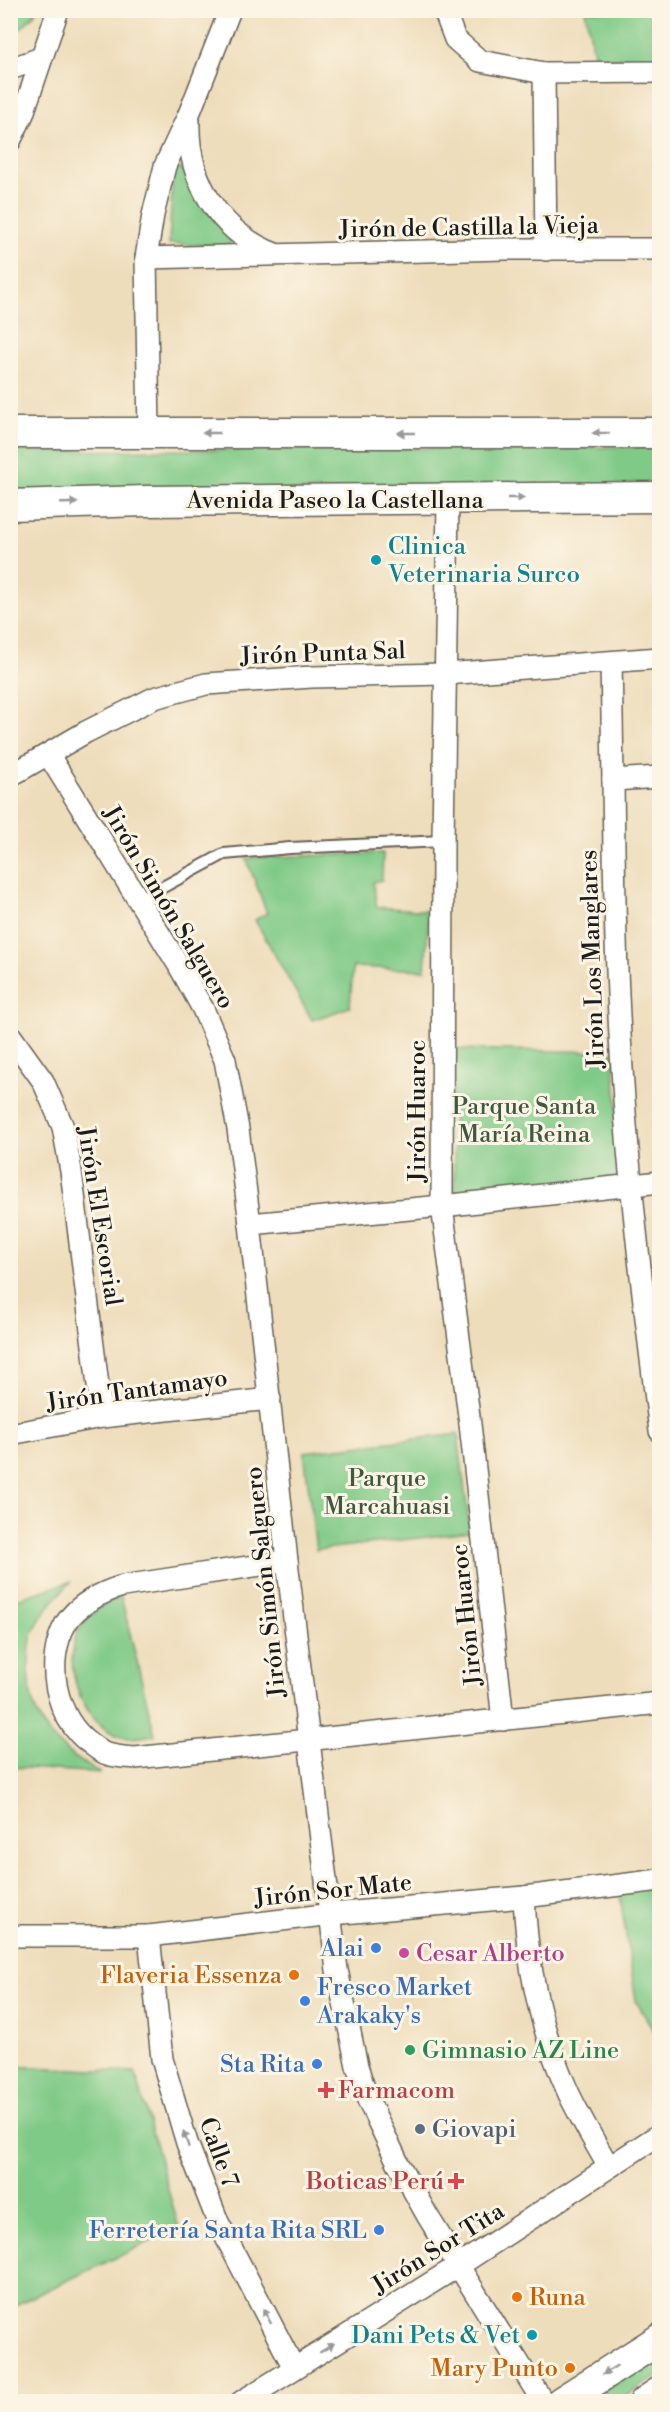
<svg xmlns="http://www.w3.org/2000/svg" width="670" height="2412" font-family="'Libre Bodoni',serif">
<rect width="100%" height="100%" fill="#fcf5e5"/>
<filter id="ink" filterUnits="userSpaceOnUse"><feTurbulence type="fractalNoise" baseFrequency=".0167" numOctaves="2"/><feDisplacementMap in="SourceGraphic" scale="12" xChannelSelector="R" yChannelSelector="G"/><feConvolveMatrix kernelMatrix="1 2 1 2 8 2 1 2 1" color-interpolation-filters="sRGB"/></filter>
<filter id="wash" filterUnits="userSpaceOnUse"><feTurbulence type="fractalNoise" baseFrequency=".008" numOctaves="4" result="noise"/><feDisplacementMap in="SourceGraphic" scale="24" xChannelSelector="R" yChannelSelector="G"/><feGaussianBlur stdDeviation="1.35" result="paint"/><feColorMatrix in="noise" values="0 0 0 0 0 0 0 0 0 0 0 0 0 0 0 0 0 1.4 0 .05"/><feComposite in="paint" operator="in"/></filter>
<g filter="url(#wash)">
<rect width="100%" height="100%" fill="#edb"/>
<g fill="#80ca87" stroke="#4e7352" stroke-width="1.5">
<path d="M11 10 36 11 34 15 11 38Z"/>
<path d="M585 11H659V58H595Z"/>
<path d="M181 167 196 195 232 240 228 246 169 244 173 171Z"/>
<path d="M659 447V489L11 492 10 457 16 451Z"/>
<path d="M383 853 382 880 373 882 377 907 429 911 425 970 353 967 350 1007 312 1020 255 920 267 913 246 858Z"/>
<path d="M452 1049 613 1052 623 1181 455 1197Z"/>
<path d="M458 1434 470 1532 316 1550 304 1452Z"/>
<path d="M72 1581C56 1597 42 1612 33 1633 29 1640 30 1651 29 1660 24 1716 54 1749 101 1773L11 1767V1601Z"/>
<path d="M121 1597 155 1735C145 1736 132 1740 123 1737 88 1728 68 1682 73 1648 76 1623 99 1604 121 1597Z"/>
<path d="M659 1884V2040L636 2001 619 1890Z"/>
<path d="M11 2066 135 2072 179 2228 11 2307Z"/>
<path d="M659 2354V2375L618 2401 585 2402Z"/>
</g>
</g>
<g filter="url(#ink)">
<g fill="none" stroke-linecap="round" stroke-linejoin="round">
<g stroke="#666054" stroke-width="14">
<path id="lane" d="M139 900 224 854 290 848 443 841"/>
</g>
<g stroke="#666054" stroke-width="24">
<g id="street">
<path d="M444 10 455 39 480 61 544 73 660 72"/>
<path d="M10 69 41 58"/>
<path d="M544 73 546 250"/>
<path d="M189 121C187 180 219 232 275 254"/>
<path d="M10 141 23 114 58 10"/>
<path d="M146 258 505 249H660"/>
<path d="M149 433 146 258 153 215 165 166 189 114 230 10"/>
<path d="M448 499 443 841 442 1206 470 1424 503 1720"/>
<path d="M611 663C614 793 613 923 621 1052 628 1179 644 1305 660 1431"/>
<path d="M48 754 178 964 203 1009 225 1060 238 1129 250 1224 287 1561 337 1970 357 2066 368 2100 398 2163 427 2215 543 2402"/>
<path d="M10 776 86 732 154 698 206 684 312 677 445 674 660 658"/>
<path d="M613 780 660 777"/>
<path d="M10 1035 43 1081 63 1127 71 1171 102 1417"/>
<path d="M250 1224 442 1206 660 1182"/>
<path d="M10 1434 102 1417 270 1399"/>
<path d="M287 1561 123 1586C102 1592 78 1604 66 1623 44 1661 55 1719 91 1744 96 1748 102 1753 107 1754 116 1757 126 1757 135 1758L660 1703"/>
<path d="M524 1897C527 1964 541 2033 569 2094 581 2119 595 2143 609 2167"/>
<path d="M10 1936H149L332 1914 524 1897 660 1880"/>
<path d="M149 1936 162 2059 187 2143 218 2222 294 2368"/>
<path d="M241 2402 458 2266 660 2134"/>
</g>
</g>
<g stroke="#666054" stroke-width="33">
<g id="secondary">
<path d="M10 433H660"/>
<path d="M10 505 146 501 660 497"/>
<path d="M561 2402 660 2339"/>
<path d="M645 2402 660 2392"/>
</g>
</g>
<use href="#lane" stroke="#fff" stroke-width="10"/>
<use href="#street" stroke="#fff" stroke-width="21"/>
<use href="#secondary" stroke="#fff" stroke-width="30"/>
</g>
<defs><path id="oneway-solid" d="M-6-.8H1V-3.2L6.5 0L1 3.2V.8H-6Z" transform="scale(1.5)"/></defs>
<g fill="#999">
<use href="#oneway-solid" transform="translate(211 433) rotate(180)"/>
<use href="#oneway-solid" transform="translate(406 433) rotate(180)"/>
<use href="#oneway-solid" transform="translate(601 433) rotate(180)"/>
<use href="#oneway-solid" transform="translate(516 498)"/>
<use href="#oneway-solid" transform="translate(69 503) rotate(-2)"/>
<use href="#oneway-solid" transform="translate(186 2139) rotate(-108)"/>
<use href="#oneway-solid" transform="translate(267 2316) rotate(-118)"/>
<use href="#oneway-solid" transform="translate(327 2348) rotate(-32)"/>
<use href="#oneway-solid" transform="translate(610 2370) rotate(147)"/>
</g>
</g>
<g fill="#0f9aa8" stroke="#fcf5e5" stroke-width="2">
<circle cx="376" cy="560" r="6"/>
<circle cx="532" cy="2335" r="6"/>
</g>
<g fill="#3f7fe0" stroke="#fcf5e5" stroke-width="2">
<circle cx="376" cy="1948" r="6"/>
<circle cx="305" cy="2001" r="6"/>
<circle cx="317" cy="2064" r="6"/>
<circle cx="379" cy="2230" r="6"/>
</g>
<circle fill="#d1479c" stroke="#fcf5e5" stroke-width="2" cx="404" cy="1953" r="6"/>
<g fill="#e8710a" stroke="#fcf5e5" stroke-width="2">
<circle cx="294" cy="1975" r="6"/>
<circle cx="517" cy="2297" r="6"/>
<circle cx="570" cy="2368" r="6"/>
</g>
<circle fill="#2e9e5b" stroke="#fcf5e5" stroke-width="2" cx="410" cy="2050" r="6"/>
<g fill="#e0444e" stroke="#fcf5e5" stroke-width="2">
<path d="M323 2081h6v6h6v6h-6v6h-6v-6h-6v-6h6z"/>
<path d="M453 2172h6v6h6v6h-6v6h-6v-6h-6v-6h6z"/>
</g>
<circle fill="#5c6f8a" stroke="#fcf5e5" stroke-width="2" cx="420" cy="2129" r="6"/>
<g text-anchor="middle" stroke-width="6" stroke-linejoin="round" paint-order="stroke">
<g font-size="24" fill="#1c1c1c" stroke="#fcf5e5">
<text transform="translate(469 227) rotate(-1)" y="8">Jirón de Castilla la Vieja</text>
<text x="335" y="508">Avenida Paseo la Castellana</text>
<text transform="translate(323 653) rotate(-2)" y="8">Jirón Punta Sal</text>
<text transform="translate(169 907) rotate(59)" y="8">Jirón Simón Salguero</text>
<text transform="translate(592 959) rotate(-92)" y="8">Jirón Los Manglares</text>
<text transform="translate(417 1111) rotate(-90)" y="8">Jirón Huaroc</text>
<text transform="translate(100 1216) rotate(81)" y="8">Jirón El Escorial</text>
<text transform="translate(137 1390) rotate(-8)" y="8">Jirón Tantamayo</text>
<text transform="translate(265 1582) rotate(-96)" y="8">Jirón Simón Salguero</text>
<text transform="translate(466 1615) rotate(-96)" y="8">Jirón Huaroc</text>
<text transform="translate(333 1890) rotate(-6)" y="8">Jirón Sor Mate</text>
<text transform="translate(219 2152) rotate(70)" y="8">Calle 7</text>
<text transform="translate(438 2248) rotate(-32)" y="8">Jirón Sor Tita</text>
</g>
<g font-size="24" fill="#0d838f" stroke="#fcf5e5" text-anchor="start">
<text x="388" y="554">Clinica<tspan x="388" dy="28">Veterinaria Surco</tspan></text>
<text x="520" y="2343" text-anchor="end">Dani Pets &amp; Vet</text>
</g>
<g font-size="24" fill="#3f5941" stroke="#fcf5e5">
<text x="524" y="1114">Parque Santa<tspan x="524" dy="28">María Reina</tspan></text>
<text x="387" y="1486">Parque<tspan x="387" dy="28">Marcahuasi</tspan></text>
</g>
<g font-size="24" fill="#366cbe" stroke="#fcf5e5" text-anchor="end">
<text x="364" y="1956">Alai</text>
<text x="317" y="1995" text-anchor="start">Fresco Market<tspan x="317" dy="28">Arakaky's</tspan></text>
<text x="305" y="2072">Sta Rita</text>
<text x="367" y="2238">Ferretería Santa Rita SRL</text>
</g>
<g font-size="24" fill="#b23c85" stroke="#fcf5e5" text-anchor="start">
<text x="416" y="1961">Cesar Alberto</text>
</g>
<g font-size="24" fill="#c56008" stroke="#fcf5e5" text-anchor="end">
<text x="282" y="1983">Flaveria Essenza</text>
<text x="529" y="2305" text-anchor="start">Runa</text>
<text x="558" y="2376">Mary Punto</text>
</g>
<g font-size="24" fill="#27864d" stroke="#fcf5e5" text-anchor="start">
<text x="422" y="2058">Gimnasio AZ Line</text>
</g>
<g font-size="24" fill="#be3a42" stroke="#fcf5e5" text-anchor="start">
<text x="338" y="2098">Farmacom</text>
<text x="444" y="2189" text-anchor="end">Boticas Perú</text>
</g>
<g font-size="24" fill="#4e5e75" stroke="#fcf5e5" text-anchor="start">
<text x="432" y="2137">Giovapi</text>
</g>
</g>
<rect width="670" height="2412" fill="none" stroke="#fcf5e5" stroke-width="36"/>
</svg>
